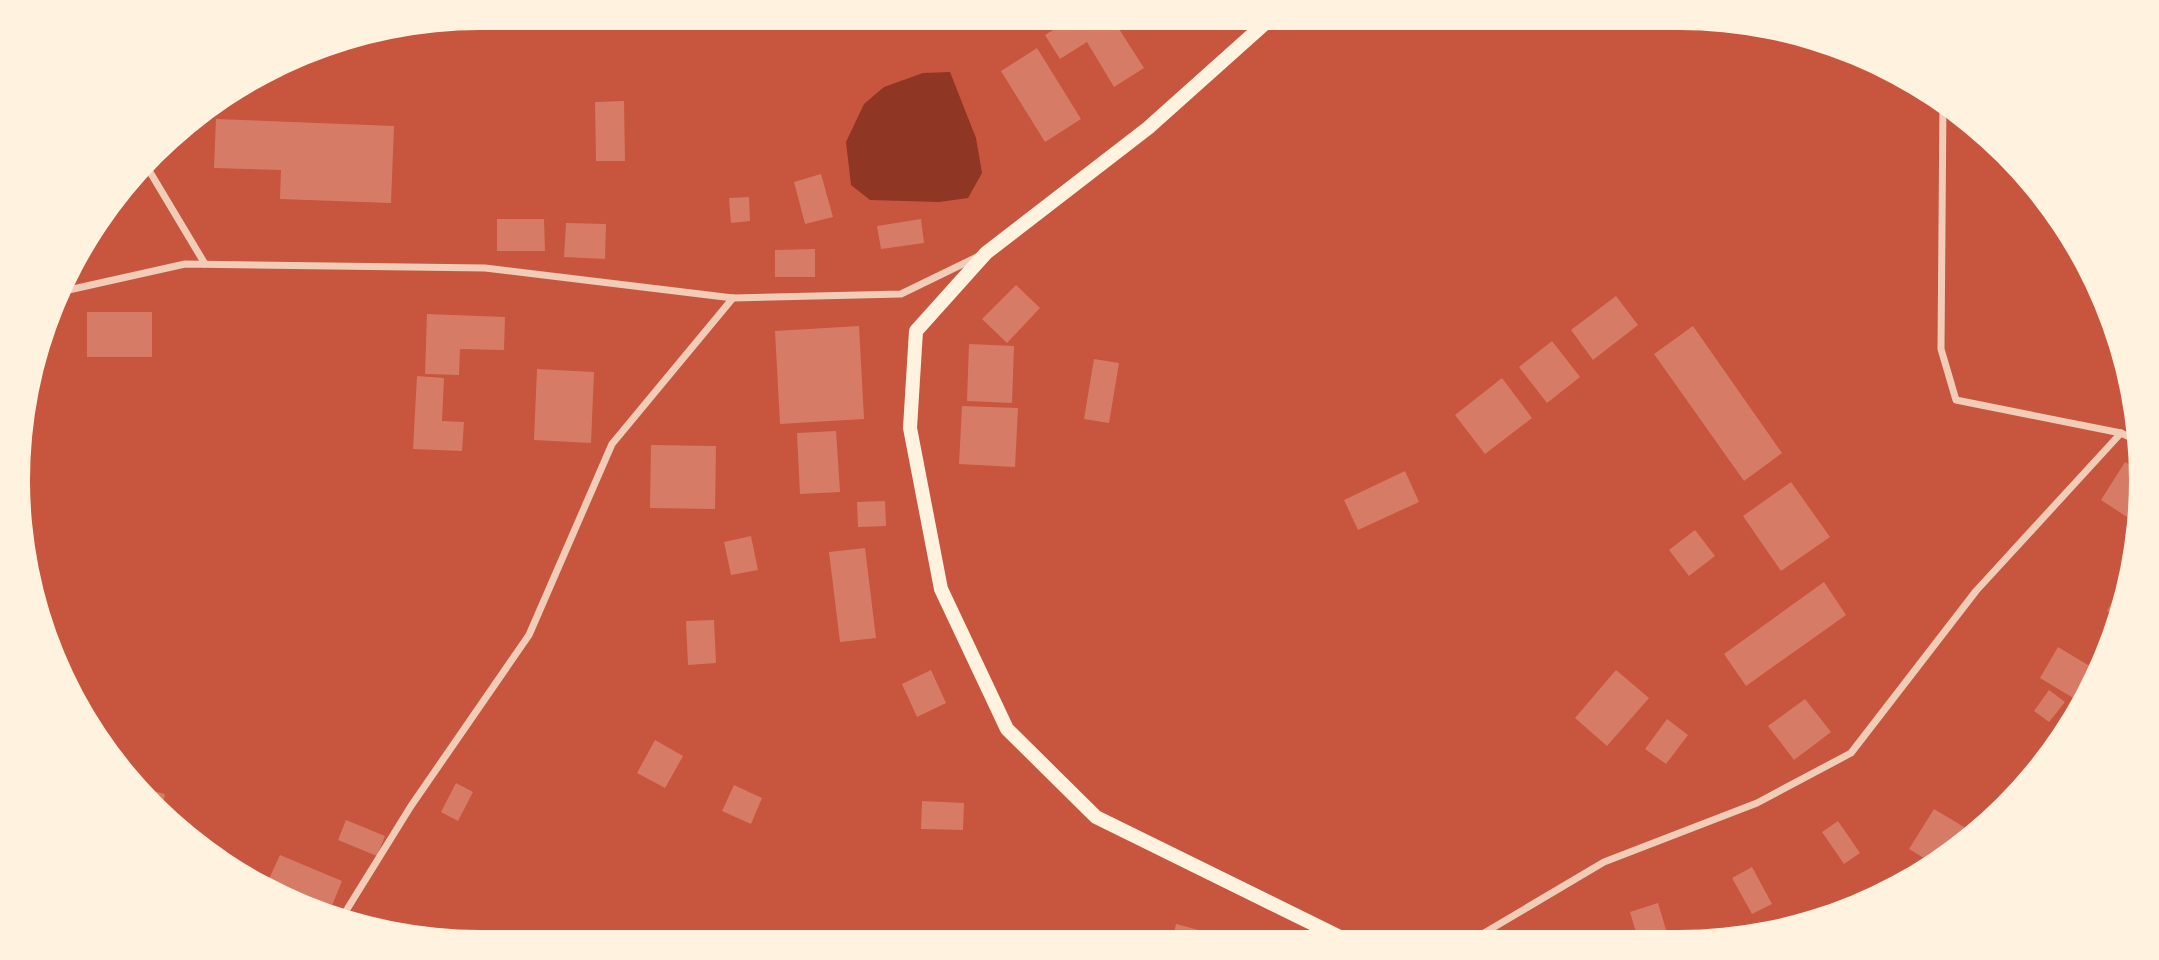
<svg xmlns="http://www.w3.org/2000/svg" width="2159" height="960" font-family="Commissioner,sans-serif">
<rect width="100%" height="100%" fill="#c8553d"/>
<path fill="#8f3625" d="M950 72 976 138 982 173 968 198 939 202 870 200 851 185 846 142 864 104 884 87 923 73Z"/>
<g fill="#d67c66">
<path d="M1072 18H1112L1144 68 1114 87 1087 42 1060 59 1045 35Z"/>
<path d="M1037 48 1081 119 1045 142 1001 71Z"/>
<path d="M624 101 625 161H596L595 102Z"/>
<path d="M216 119 394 126 391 203 280 199 281 170 214 168Z"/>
<path d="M821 174 833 217 805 224 794 182Z"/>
<path d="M749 197 750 221 731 223 729 198Z"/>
<path d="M497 219H544L545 251H497Z"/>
<path d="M921 219 924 243 881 249 877 226Z"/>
<path d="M566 223 606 224 605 259 564 257Z"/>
<path d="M815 249V277H775V250Z"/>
<path d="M2092 276 2101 294H2092Z"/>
<path d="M1016 285 1040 308 1007 343 982 319Z"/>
<path d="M1616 296 1638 325 1593 360 1571 330Z"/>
<rect x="87" y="312" width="65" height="45"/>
<path d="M427 314 505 317 504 350 460 349 459 375 425 374Z"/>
<path d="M859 326 864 419 780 424 775 331Z"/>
<path d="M1693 326 1782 453 1744 481 1654 354Z"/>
<path d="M1552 341 1580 377 1547 403 1519 367Z"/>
<path d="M969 344 1014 346 1012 403 967 401Z"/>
<path d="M1094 359 1119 363 1109 423 1084 419Z"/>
<path d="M537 369 594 372 591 443 534 440Z"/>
<path d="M417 376 444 378 442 421 464 422 462 451 413 449Z"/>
<path d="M1502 378 1532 418 1485 454 1455 415Z"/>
<path d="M962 406 1018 408 1015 467 959 464Z"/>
<path d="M836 431 840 492 800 494 797 433Z"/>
<path d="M651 445 716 446 715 509 650 508Z"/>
<path d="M2125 462 2141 472V480L2140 496 2127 517 2101 500Z"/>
<path d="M1405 471 1419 502 1358 530 1344 500Z"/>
<path d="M1791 482 1830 537 1781 571 1743 516Z"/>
<path d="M885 501 886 526 858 527 857 502Z"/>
<path d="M1695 530 1715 556 1689 576 1669 550Z"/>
<path d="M751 536 758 570 731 575 724 542Z"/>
<path d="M865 548 876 638 840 642 829 552Z"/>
<path d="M2133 564V570L2118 618 2107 611Z"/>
<path d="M1824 582 1846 615 1746 686 1724 654Z"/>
<path d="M714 620 716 663 688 665 686 621Z"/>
<path d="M2058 647 2098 671 2080 702 2040 678Z"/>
<path d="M931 670 946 703 917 717 902 684Z"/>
<path d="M1616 670 1649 698 1607 746 1575 718Z"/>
<path d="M2049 690 2065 702 2049 722 2034 711Z"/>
<path d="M1805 699 1831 732 1794 760 1768 726Z"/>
<path d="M1667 719 1688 735 1666 764 1645 749Z"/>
<path d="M655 740 683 756 665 788 637 773Z"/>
<path d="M456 783 473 792 458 821 441 812Z"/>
<path d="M734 785 762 798 751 824 722 811Z"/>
<path d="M142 788 165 794 161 810 151 798Z"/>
<path d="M922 801 964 803 963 830 921 829Z"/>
<path d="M1934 809 1974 833 1961 847 1932 863 1909 849Z"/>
<path d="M346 820 385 836 377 856 338 840Z"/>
<path d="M1838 821 1860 853 1844 864 1822 832Z"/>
<path d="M280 855 342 881 331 908 268 881Z"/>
<path d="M1752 867 1772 904 1752 914 1732 878Z"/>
<path d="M1658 903 1667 933 1649 939H1638L1630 912Z"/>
<path d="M1823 906 1829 914 1801 922Z"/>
<path d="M1176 924 1218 935 1217 940H1172Z"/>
</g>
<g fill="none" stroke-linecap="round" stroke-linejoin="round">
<g stroke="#f1ccb7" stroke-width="7">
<path d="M1943 101 1941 349 1956 400 2121 433 2138 441"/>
<path d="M147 167 205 264"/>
<path d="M64 291 185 264 485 268 733 298 901 294 977 257"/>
<path d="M341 919 411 806 529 635 612 444 733 298"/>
<path d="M1474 939 1604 862 1757 803 1851 753 1976 591 2121 433"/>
</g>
<path stroke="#fff3e0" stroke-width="14" d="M1271 18 1148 128 986 253 916 331 910 428 941 589 1007 729 1096 817 1346 940"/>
</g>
<path d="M0 0H2159V960H0ZM480 30H1679A450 450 0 0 1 2129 480V480A450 450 0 0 1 1679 930H480A450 450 0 0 1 30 480V480A450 450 0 0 1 480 30Z" fill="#fff3e0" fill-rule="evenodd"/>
</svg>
